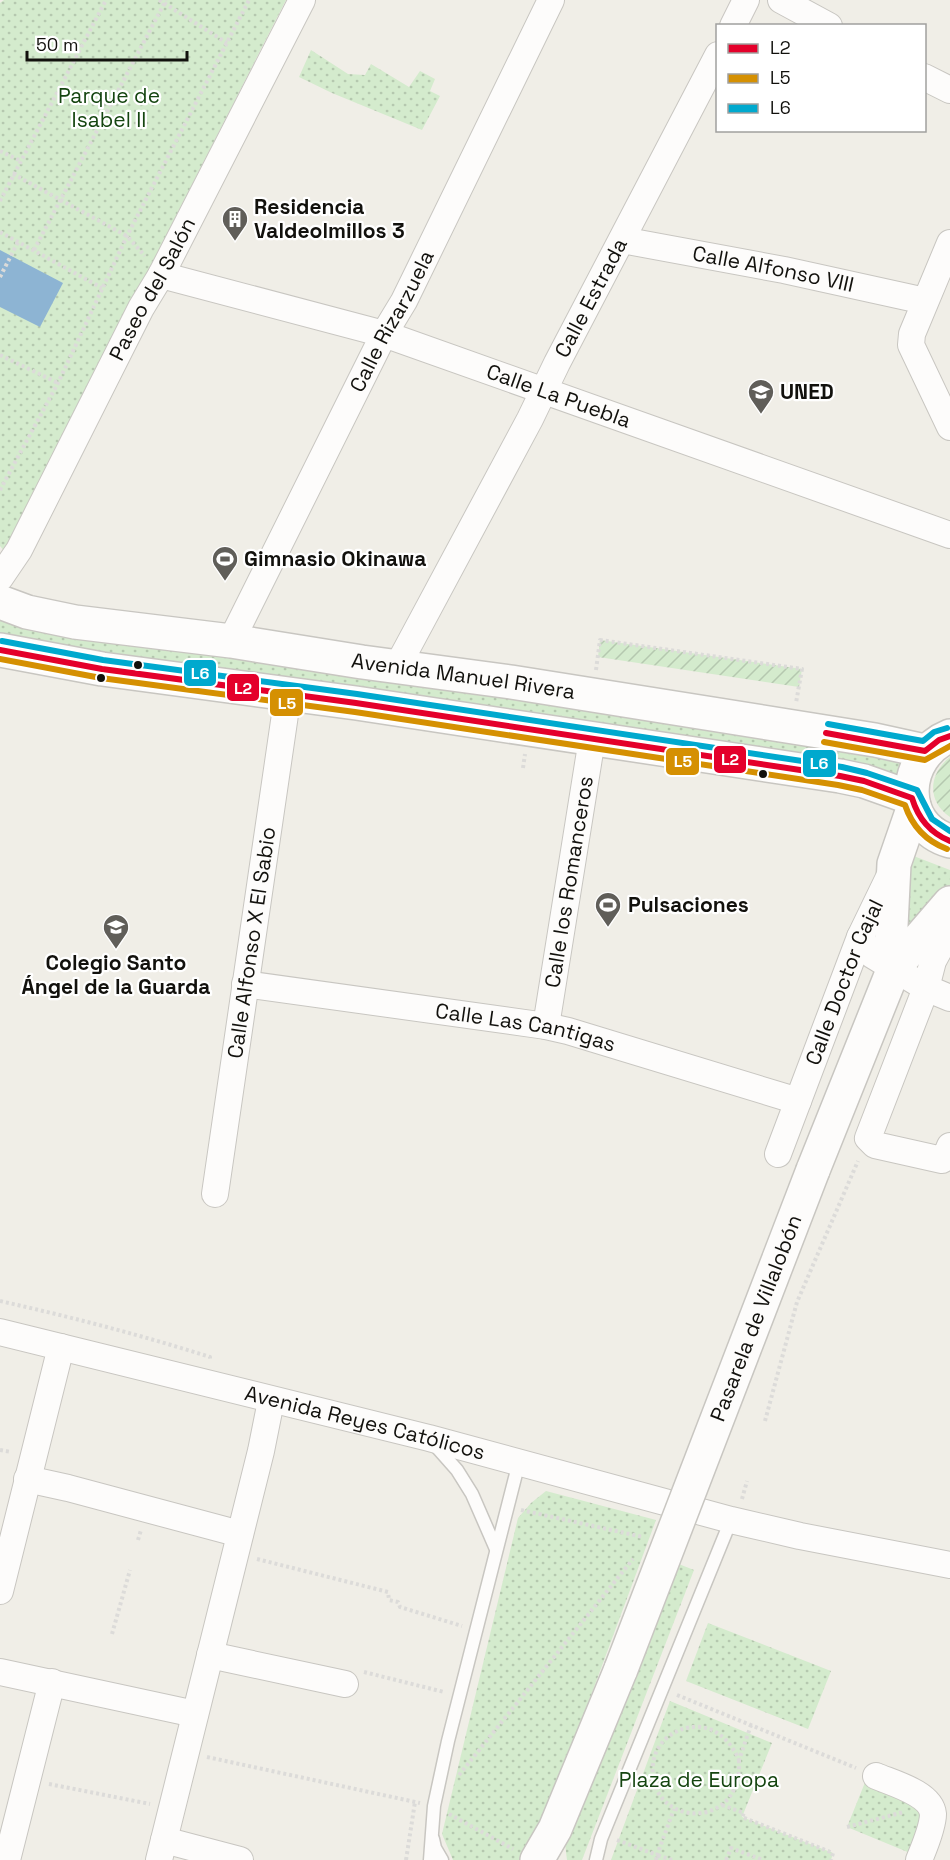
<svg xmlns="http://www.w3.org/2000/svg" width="950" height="1860" font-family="'Space Grotesk',sans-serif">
<defs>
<pattern id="grass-dots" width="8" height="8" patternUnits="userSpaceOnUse" patternTransform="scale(1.5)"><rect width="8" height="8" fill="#d4ebcd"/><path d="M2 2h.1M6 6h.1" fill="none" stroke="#b5c8af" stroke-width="1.8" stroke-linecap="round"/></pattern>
<pattern id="garden-furrows" width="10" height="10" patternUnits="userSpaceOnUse" patternTransform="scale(1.5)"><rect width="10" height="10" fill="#d4ebcd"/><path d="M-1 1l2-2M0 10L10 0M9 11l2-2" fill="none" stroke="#b5c8af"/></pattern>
</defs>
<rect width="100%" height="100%" fill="#f0eee7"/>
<g fill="url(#grass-dots)">
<path d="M4 0H286L5 552 0 546V3Z"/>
<path d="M311 50 348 74 365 75 371 64 409 87 420 71 435 79 430 91 440 96 422 130 332 93 299 77Z"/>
<path d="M0 602 925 751 912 781 0 650Z"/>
<path d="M898 850 950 870V903L894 968Z"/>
<path d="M546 1491 656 1520 537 1841 526 1860H453L442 1834 518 1518 531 1503Z"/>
<path d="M671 1561 694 1570 582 1860H567L563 1827Z"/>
<path d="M708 1623 831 1671 808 1729 686 1681Z"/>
<path d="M670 1701 772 1743 742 1817 833 1853 831 1860H611Z"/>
<path d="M866 1780C882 1787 922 1800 922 1821 921 1831 914 1843 910 1853L847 1827Z"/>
</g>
<g fill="url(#garden-furrows)">
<path d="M600 640 802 669 799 687 598 657Z"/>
<path d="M950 757V817C926 801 929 773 950 757Z"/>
</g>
<path fill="#8db4d3" d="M0 250 63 283 40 327 0 307Z"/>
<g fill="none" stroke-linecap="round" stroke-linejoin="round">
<g stroke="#c8c6c1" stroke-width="15">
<g id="lane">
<path d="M434 1444 457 1470 472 1494 496 1549"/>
<path d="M433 1839 435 1848 442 1860"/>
<path d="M430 1860 434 1806 448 1741 519 1462"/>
<path d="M596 1860 601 1839 731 1520"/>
</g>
</g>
<g stroke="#c8c6c1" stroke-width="28">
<g id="street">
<path d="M781 0 829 26"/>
<path d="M733 26 746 0"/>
<path d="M924 77 950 90"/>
<path id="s1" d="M622 240 784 270 925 301"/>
<path d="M950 243 912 334 911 345 950 427"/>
<path id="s2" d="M161 275 384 334 950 535"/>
<path id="s3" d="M0 578 19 550 141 308 161 275 302 0"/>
<path id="s4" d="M231 641 384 334 404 301 551 0"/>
<path id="s5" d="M397 667 530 419 557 363 718 55"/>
<path d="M950 930 933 961 926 988 868 1138 875 1145 942 1160 945 1158 950 1146"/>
<path d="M860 937 872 955 926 988 950 998"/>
<path id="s6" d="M245 984 546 1026 568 1031 798 1101"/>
<path id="s7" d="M546 1026 592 739"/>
<path id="s8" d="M778 1154 860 937 891 873"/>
<path id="s9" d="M215 1194 288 694"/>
<path id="s10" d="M0 1332 429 1438 731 1520 800 1536 950 1565"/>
<path d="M27 1479 68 1488 240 1534"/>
<path d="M0 1591 61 1347"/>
<path d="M210 1655 345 1684"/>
<path d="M0 1672 195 1714"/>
<path d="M876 1776C892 1783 931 1793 933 1814 933 1827 924 1848 919 1860"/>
<path d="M164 1840 240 1860"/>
<path d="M7 1860 52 1682"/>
<path d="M159 1860 261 1451 271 1401"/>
</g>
</g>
<g stroke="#c8c6c1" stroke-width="36">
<g id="secondary">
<path id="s11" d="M0 602 27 612 75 622 231 641 362 662 511 682 875 740 925 751"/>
<path d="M0 650 102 669 356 703 840 776 864 781 912 798"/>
<path d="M950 736C901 756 898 826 950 841"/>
<path d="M894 968 891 926 894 864 914 806"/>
<path d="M813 1170 894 968 950 903"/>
<path d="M537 1860 555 1829 621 1669"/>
</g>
</g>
<g stroke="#dcdbd9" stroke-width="4" stroke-dasharray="3 3" stroke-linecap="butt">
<path d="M159 0 227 43"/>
<path d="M0 151 21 161"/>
<path d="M13 174 127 236 145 256"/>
<path d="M0 201 106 0"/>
<path d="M0 232 102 288"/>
<path d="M34 250 166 0"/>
<path d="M0 277 18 242"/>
<path d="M0 355 58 383"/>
<path d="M0 490 58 383 127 236 249 0"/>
<path d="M596 670 600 640 802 669 796 703"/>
<path d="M523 768 525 754"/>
<path d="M0 1301C71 1317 141 1335 210 1357V1361"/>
<path d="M765 1421 797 1302 858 1161"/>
<path d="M0 1450 11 1452"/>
<path d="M742 1499 747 1481"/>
<path d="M521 1510 643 1537"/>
<path d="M138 1540 141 1530"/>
<path d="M257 1559 388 1592 389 1600 398 1602 400 1607 462 1626"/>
<path d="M112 1634 130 1570"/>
<path d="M364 1672 444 1692"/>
<path d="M677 1695 856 1768"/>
<path d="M207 1757 420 1803"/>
<path d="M739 1760C743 1834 646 1827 653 1764 654 1752 662 1740 672 1734 701 1717 727 1732 739 1760L751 1725"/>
<path d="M459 1775 633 1559"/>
<path d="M49 1784 150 1804"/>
<path d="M722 1805 744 1813 742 1817 833 1853 831 1860"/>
<path d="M449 1814 513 1849"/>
<path d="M847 1827 904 1812"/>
<path d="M617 1840 657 1855 674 1809"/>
<path d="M406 1860 415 1802"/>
<path d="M656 1860 657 1855 672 1860"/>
<path d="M726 1860 731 1848 763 1860"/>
</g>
<use href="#lane" stroke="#fdfcfb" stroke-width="12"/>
<use href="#street" stroke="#fdfcfb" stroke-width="26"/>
<use href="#secondary" stroke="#fdfcfb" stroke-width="33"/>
<g stroke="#c8c6c1" stroke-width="36" stroke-linecap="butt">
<g id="secondary-bridge">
<path id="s12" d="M621 1669 813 1170"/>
</g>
</g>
<use href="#secondary-bridge" stroke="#fdfcfb" stroke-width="33"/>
<g stroke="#fff" stroke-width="10">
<g id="bus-1">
<path d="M0 650 102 669 356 703 840 776 864 781 912 798C918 818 930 833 950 841"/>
<path d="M826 733 925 751 939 740 950 736"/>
</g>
</g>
<g stroke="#fff" stroke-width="10">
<g id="bus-2">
<path d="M0 659 101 678 355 712 838 785 862 790 905 805C912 826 926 841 947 849"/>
<path d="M824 742 925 760 950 746"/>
</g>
</g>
<g stroke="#fff" stroke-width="10">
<g id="bus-3">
<path d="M2 641 103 660 357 694 842 767 867 773 917 790 932 819 950 831"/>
<path d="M828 724 923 741 934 732 947 728"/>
</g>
</g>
<use href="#bus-1" stroke="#e4002b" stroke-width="6"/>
<use href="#bus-2" stroke="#d59002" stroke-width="6"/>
<use href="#bus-3" stroke="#00a9ce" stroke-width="6"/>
</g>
<defs>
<g id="building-pin" transform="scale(1.35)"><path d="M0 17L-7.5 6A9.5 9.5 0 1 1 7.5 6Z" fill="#605e59" stroke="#fff"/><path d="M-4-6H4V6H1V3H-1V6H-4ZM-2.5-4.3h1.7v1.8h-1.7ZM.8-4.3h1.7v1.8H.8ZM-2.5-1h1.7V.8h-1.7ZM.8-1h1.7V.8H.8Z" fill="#fff"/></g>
<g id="university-pin" transform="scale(1.35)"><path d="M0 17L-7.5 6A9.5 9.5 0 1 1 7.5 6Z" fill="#605e59" stroke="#fff"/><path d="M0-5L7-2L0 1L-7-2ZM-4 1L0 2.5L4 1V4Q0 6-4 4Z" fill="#fff"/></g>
<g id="stadium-pin" transform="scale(1.35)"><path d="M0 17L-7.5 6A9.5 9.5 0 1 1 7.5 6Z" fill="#605e59" stroke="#fff"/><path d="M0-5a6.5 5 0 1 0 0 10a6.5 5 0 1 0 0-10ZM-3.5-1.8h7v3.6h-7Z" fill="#fff"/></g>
<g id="school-pin" transform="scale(1.35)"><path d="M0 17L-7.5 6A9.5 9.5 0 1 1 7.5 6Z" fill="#605e59" stroke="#fff"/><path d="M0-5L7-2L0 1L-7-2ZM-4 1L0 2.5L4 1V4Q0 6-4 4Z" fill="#fff"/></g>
</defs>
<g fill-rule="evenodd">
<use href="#building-pin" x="235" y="219"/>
<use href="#university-pin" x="761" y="392"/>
<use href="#stadium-pin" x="225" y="559"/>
<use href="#stadium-pin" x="608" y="905"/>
<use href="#school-pin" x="116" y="927"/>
</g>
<g fill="#12110d" stroke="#fff" stroke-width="2">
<circle cx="138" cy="665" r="5"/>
<circle cx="101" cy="678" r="5"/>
<circle cx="763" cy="774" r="5"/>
</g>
<g text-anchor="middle" stroke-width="4.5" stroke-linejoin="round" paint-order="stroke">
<g font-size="21" fill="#154510" stroke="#fff">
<text x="109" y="103">Parque de<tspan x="109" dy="24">Isabel II</tspan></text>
<text x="699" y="1787">Plaza de Europa</text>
</g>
<g font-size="21" font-weight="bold" fill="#12110d" stroke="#fff" text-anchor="start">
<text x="254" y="214">Residencia<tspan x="254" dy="24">Valdeolmillos 3</tspan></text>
<text x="780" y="399">UNED</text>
<text x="244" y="566">Gimnasio Okinawa</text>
<text x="628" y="912">Pulsaciones</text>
<text x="116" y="970" text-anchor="middle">Colegio Santo<tspan x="116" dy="24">Ángel de la Guarda</tspan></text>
</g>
<g font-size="21" fill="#12110d" stroke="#fff">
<text dy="7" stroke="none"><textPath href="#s1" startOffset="154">Calle Alfonso VIII</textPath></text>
<text dy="7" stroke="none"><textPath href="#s3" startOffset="327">Paseo del Salón</textPath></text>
<text dy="7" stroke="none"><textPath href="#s5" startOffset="417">Calle Estrada</textPath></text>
<text dy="7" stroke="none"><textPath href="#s4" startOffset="358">Calle Rizarzuela</textPath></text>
<text dy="7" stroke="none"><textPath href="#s2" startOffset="416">Calle La Puebla</textPath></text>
<text dy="7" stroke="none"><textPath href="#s11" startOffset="470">Avenida Manuel Rivera</textPath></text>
<text dy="7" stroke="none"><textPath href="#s7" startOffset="146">Calle los Romanceros</textPath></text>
<text dy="7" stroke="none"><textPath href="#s9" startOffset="254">Calle Alfonso X El Sabio</textPath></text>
<text dy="7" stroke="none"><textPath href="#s8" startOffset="184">Calle Doctor Cajal</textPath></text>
<text dy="7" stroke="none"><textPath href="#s6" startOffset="284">Calle Las Cantigas</textPath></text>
<text dy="7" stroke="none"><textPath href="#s12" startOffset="376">Pasarela de Villalobón</textPath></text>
<text dy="7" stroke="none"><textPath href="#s10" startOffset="376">Avenida Reyes Católicos</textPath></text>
</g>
</g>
<g stroke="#fff" stroke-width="2">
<rect x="183" y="659" width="34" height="28" rx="6" fill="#00a9ce"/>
<rect x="226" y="673" width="34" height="29" rx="6" fill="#e4002b"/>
<rect x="269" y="688" width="35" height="29" rx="6" fill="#d59002"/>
<rect x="713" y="745" width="34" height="29" rx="6" fill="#e4002b"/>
<rect x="665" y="747" width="35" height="29" rx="6" fill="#d59002"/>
<rect x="802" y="749" width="35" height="29" rx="6" fill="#00a9ce"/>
</g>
<g font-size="16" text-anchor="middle" font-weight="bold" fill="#fff">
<text x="200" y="679">L6</text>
<text x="243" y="694">L2</text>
<text x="287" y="709">L5</text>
<text x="730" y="765">L2</text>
<text x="683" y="767">L5</text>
<text x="819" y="769">L6</text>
</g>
<rect x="716" y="24" width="210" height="108" fill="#ffffff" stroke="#a0a09e" stroke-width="1.5"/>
<rect x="728" y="44" width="30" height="9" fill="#e4002b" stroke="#a0a09e" stroke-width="1.5"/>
<text x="770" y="54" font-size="18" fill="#12110d">L2</text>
<rect x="728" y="74" width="30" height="9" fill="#d59002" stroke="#a0a09e" stroke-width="1.5"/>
<text x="770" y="84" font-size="18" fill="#12110d">L5</text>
<rect x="728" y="104" width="30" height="9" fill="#00a9ce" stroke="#a0a09e" stroke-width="1.5"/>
<text x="770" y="114" font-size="18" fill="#12110d">L6</text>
<path d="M27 51v9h160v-9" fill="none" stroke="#12110d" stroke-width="3"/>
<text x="36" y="51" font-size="18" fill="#12110d" stroke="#ffffff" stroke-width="4.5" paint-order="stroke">50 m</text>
</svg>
